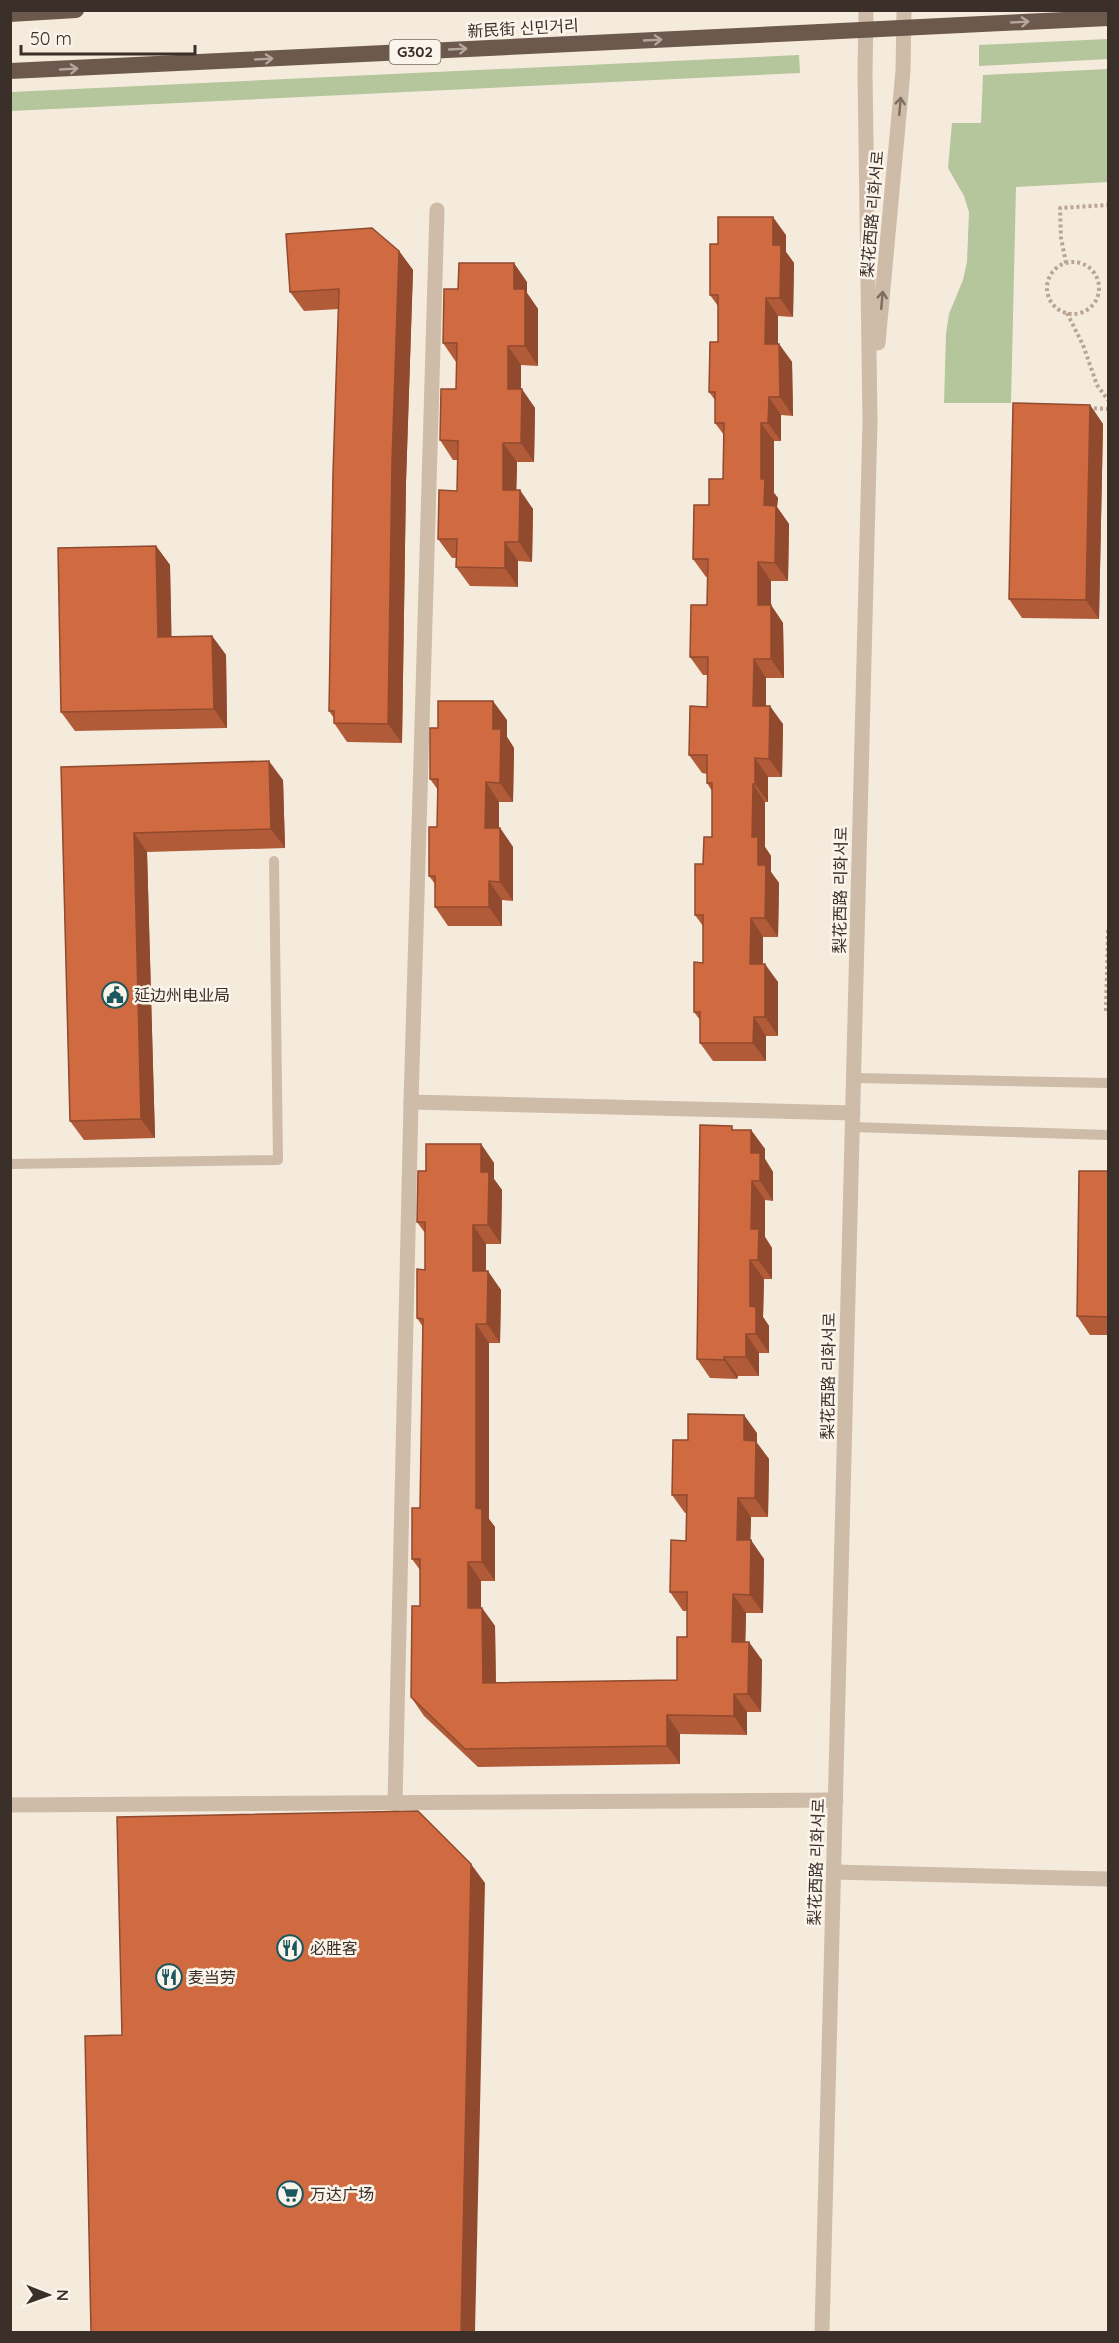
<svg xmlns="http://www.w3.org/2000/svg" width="1119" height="2343" font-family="Quicksand,'Noto Sans SC','Noto Sans KR',sans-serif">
<rect width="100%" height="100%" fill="#f4ebdd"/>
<g fill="#b5c59c">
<path d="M1108 39V59L979 66V45Z"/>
<path d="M799 55 800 73 11 111V92Z"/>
<path d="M1108 69V182L1016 187 1011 403H944L946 334 949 314 963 280 967 262 969 212 964 196 948 168 952 123H981L983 75Z"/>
</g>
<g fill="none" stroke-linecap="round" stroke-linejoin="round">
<g stroke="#baa592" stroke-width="4" stroke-dasharray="3 3" stroke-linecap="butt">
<circle cx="1073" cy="288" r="26"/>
<path d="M1066 263 1061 238 1060 208 1108 205"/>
<path d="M1067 313 1083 345 1097 385 1108 400"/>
<path d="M1088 408 1108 409"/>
<path d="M1106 1011 1108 930"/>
</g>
<g stroke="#cebba8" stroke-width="10">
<path d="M854 1078 1108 1083"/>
<path d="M852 1127 1108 1135"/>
<path d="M10 1164 278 1160 274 861"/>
</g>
<g stroke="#cebba8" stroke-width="15">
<path d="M411 1102 853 1113"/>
<path d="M395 1804 411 1102 437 210"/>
<path d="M10 1805 836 1800"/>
<path d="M834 1872 1108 1879"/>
</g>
<g stroke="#cebba8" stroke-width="15">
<path d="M878 343 903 71 904 10"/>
<path d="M822 2332 870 421 865 73 866 10"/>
</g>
<g stroke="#6c584c" stroke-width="16">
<path d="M10 14 76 10"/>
<path d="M961 25 1108 18"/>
<path d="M10 71 820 32"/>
</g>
<path stroke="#6c584c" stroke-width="16" d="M820 32 961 25"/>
</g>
<g fill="#b25b38">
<path d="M786 235V252L794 263 793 317 778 316V344H779L792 362 793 416 781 415V441H774V493L778 498 777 507 789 524 788 581H771V605L783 623 784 678H766V706L783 724 782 777H768V802H765V847L771 856V872L779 883 778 937H763V964L778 982V1036H766V1061H713L700 1043V1020L694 1012 703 963V926L695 915 703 864 712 837V791L707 783V774L702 773 689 755 707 707 708 675H703L690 657 707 605V577H706L693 559 709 505 723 479 724 435 715 423V400L709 392 718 342V306L710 295 718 244Z"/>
<path d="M399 251 413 270 406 482 402 743 347 742 334 723V718L329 711 339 309 304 311 290 292Z"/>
<path d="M527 282V293L538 309V366L521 365V389L535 408 534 462H517L516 490 533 509 532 562 518 561V587L470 586 456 567 457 558H452L438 539 457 491V460H453L440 440 456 389 457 362H456L443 343 458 289Z"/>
<path d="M1090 405 1103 424 1099 619 1022 618 1009 599Z"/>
<path d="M156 546 170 565 171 637 212 636 226 655 227 728 75 731 61 712Z"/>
<path d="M507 720V737L514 748 513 802H499V828H500L513 847V901L502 900V926H448L435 907V884L429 876 437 827 438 790 430 779 438 728Z"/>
<path d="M61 767 283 780 285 848 147 852 155 1138 84 1140 70 1121Z"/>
<path d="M735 1130H751L765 1149V1159L773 1172V1201L765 1200V1237L772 1248V1279H764L763 1317 769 1326V1353H759V1376H738L737 1379 710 1378 697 1359Z"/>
<path d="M481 1144 494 1163V1179L502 1190 501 1244H486V1271L501 1290 500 1343H489V1519L495 1527V1581H481V1608H482L495 1626 496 1683 677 1680 687 1637V1611H683L670 1592 686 1541 687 1513H685L672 1495 688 1440 757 1433V1443L769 1459 768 1517H751L750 1540 764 1559 763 1613H746L745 1642 762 1660 761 1712H747V1735L680 1734V1764L478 1767 424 1716 411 1697 420 1606V1570L412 1559 420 1508 423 1327 417 1318 425 1270V1233L417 1222 426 1171Z"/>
<path d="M1108 1171V1335H1090L1077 1316Z"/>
</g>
<g fill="#914a2e">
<path d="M773 217 786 235V252L794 263 793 317 780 298 773 245Z"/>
<path d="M399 251 413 270 406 482 402 743 388 724 392 463Z"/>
<path d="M514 263 527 282V293L538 309V366L525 346 514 289Z"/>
<path d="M766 298 778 316V362L765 344Z"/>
<path d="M779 344 792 362 793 416 780 397Z"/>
<path d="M508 346 521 365V408L508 389Z"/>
<path d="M522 389 535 408 534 462 521 443Z"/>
<path d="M769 397 781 415V441L768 423Z"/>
<path d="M1090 405 1103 424 1099 619 1086 600Z"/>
<path d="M761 423 774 441V493L778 498 777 507 789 524 788 581 775 563 764 505 761 479Z"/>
<path d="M503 443 517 462 516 509 503 490Z"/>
<path d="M520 490 533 509 532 562 519 542Z"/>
<path d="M505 542 518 561V587L505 568Z"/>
<path d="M156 546 170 565 172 656 158 637Z"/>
<path d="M758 562 771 581V605L783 623 784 678 771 659 758 605Z"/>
<path d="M212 636 226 655 227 728 214 709Z"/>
<path d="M754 659 766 678V724L753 706Z"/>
<path d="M493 701 507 720V737L514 748 513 802 500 783 493 729Z"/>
<path d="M770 706 783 724 782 777 769 759Z"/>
<path d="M755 758 768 777V802L755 784Z"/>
<path d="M269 761 283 780 285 848 271 829Z"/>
<path d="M486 782 499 802V847L485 828Z"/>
<path d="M753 784 765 802V847L771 856V872L779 883 778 937 765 918 752 837Z"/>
<path d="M500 828 513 847V901L500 882Z"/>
<path d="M134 833 147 852 155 1138 141 1119Z"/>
<path d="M489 881 502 900V926L489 907Z"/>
<path d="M751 918 763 937V982L750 964Z"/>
<path d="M765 964 778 982V1036L765 1017Z"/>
<path d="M754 1017 766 1036V1061L753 1043Z"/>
<path d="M751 1130 765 1149V1159L773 1172V1201L760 1181 751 1153Z"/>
<path d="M481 1144 494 1163V1179L502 1190 501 1244 488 1225 481 1172Z"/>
<path d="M752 1181 765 1200V1237L772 1248V1279L758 1260 751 1229Z"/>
<path d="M473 1225 486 1244V1290L473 1271Z"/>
<path d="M750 1260 764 1279 763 1317 769 1326V1353L756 1334 750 1306Z"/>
<path d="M488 1271 501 1290 500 1343 487 1324Z"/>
<path d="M476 1324 489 1343V1519L495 1527V1581L482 1562 476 1508Z"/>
<path d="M746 1334 759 1353V1376L746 1357Z"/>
<path d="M724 1357 738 1376 737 1379 724 1360Z"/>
<path d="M744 1415 757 1433V1443L769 1459 768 1517 755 1498 744 1440Z"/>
<path d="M738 1498 751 1517 750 1559 737 1540Z"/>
<path d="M751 1540 764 1559 763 1613 750 1595Z"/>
<path d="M468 1562 481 1581V1626L468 1608Z"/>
<path d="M733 1594 746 1613 745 1660 732 1642Z"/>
<path d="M482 1608 495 1626 496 1702 483 1683Z"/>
<path d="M749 1642 762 1660 761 1712 748 1694Z"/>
<path d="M734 1694 747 1712V1735L734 1716Z"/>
<path d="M667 1715 680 1734V1764L667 1746Z"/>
<path d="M471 1864 485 1883 475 2332H461Z"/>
</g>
<g fill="#cf6a41" stroke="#914a2e" stroke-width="1.5">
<path d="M718 217H773V245H781L780 298H766L765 344H779L780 397H769L768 423H761V479H765L764 505 776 506 775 563 758 562V605H771V659H754L753 706H770L769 759 755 758V784H753L752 837H758V865H766L765 918H751L750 964H765V1017H754L753 1043H700V1012H694V962L703 963V915H695V864H703L704 837H712V783H707V755H689L690 706 707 707 708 657H690L691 605H707L708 559H693L694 505H709V479H723L724 423H715V392H709L710 342H718V295H710V244H718Z"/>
<path d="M372 228 399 251 392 463 388 724 334 723V711H329L333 473 339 289 290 292 286 234Z"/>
<path d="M459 263H514V289H525V346H508V389H522L521 443H503V490H520L519 542H505V568L456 567 457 539H438L439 490 457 491 458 441 440 440 441 389H456L457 343H443L444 289H458Z"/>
<path d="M1013 403 1090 405 1086 600 1009 599Z"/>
<path d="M156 546 158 637 212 636 214 709 61 712 58 548Z"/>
<path d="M438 701H493V729H501L500 783 486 782 485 828H500V882L489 881V907H435V876H429V827H437L438 779H430V728H438Z"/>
<path d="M269 761 271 829 134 833 141 1119 70 1121 61 767Z"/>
<path d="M700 1125 732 1126V1130H751V1153H760V1181H752L751 1229H759L758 1260H750V1306L756 1307V1334H746V1357H724V1360L697 1359Z"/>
<path d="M426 1144H481V1172H489L488 1225H473V1271H488L487 1324H476V1508L482 1509V1562H468V1608H482L483 1683 677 1680V1637H687V1592H670L671 1540 686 1541 687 1495H672L673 1440H688V1414L744 1415V1440L756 1441 755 1498H738L737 1540H751L750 1595 733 1594 732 1642H749L748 1694H734V1716L667 1715V1746L465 1749 411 1697 412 1606H420V1559H412V1508H420L423 1319 417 1318V1269L425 1270V1222H417L418 1171H426Z"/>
<path d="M1079 1171H1108V1317L1077 1316Z"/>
<path d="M418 1811 471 1864 461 2332H91L85 2036 122 2035 117 1817Z"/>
</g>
<defs><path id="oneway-shaft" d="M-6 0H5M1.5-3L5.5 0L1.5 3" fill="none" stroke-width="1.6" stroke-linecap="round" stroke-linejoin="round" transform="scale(1.5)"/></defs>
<g stroke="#b4a69b">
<use href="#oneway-shaft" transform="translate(1020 22) rotate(-3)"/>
<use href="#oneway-shaft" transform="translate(653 40) rotate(-3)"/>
<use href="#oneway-shaft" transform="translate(458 49) rotate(-3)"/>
<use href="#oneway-shaft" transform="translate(264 59) rotate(-3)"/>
<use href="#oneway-shaft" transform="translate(69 69) rotate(-3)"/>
</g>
<g stroke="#7d6e62">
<use href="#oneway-shaft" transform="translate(900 106) rotate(-85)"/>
<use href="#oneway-shaft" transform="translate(882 300) rotate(-85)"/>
</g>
<defs>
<g id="civic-ring" transform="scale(1.35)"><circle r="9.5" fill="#fbf4ea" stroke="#1a575f" stroke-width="1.5"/><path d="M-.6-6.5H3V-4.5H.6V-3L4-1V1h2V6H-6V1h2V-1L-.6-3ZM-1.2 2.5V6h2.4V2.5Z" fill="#1a575f"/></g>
<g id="restaurant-ring" transform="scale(1.35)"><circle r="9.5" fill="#fbf4ea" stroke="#1a575f" stroke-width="1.5"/><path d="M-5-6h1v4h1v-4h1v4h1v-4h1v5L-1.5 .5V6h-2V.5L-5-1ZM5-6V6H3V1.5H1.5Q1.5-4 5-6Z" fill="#1a575f"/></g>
<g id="supermarket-ring" transform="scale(1.35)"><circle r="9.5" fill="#fbf4ea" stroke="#1a575f" stroke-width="1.5"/><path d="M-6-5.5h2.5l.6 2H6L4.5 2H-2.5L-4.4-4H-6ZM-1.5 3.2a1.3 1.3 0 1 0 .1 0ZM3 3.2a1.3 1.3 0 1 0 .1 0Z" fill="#1a575f"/></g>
</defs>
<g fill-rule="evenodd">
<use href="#civic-ring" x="115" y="995"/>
<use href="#restaurant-ring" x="290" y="1948"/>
<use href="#restaurant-ring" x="169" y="1977"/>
<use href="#supermarket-ring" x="290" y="2194"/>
</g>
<g text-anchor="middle" stroke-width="5" stroke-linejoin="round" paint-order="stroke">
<rect fill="#fbf4ea" stroke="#746a63" stroke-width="1.5" x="389.5" y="40" width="51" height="24" rx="4.5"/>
<g font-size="15" font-weight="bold" fill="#3a2f29">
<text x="415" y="57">G302</text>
</g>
<g font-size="16" fill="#3a2f29" stroke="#fbf4ea">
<text transform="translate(523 28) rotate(-3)" y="6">新民街 신민거리</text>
<text transform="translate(872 214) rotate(-85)" y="6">梨花西路 리화서로</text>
<text transform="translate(840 890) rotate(-89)" y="6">梨花西路 리화서로</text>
<text transform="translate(828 1376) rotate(-89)" y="6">梨花西路 리화서로</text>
<text transform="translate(816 1862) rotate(-88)" y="6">梨花西路 리화서로</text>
</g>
<g font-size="16" fill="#3a2f29" stroke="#fbf4ea" text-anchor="start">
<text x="134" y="1001">延边州电业局</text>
<text x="310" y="1954">必胜客</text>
<text x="188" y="1983">麦当劳</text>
<text x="310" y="2200">万达广场</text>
</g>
</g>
<rect width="1119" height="2343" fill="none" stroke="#3a2f29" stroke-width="24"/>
<g transform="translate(48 2295) rotate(91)" stroke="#fbf4ea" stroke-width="4.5" paint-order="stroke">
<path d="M0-4.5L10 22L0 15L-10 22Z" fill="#3a2f29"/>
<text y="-9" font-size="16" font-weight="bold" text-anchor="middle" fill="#3a2f29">N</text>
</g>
<path d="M21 45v9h174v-9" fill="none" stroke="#3a2f29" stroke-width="3"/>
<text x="30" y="45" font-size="18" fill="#3a2f29" stroke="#fbf4ea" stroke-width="4.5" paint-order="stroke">50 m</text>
</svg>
